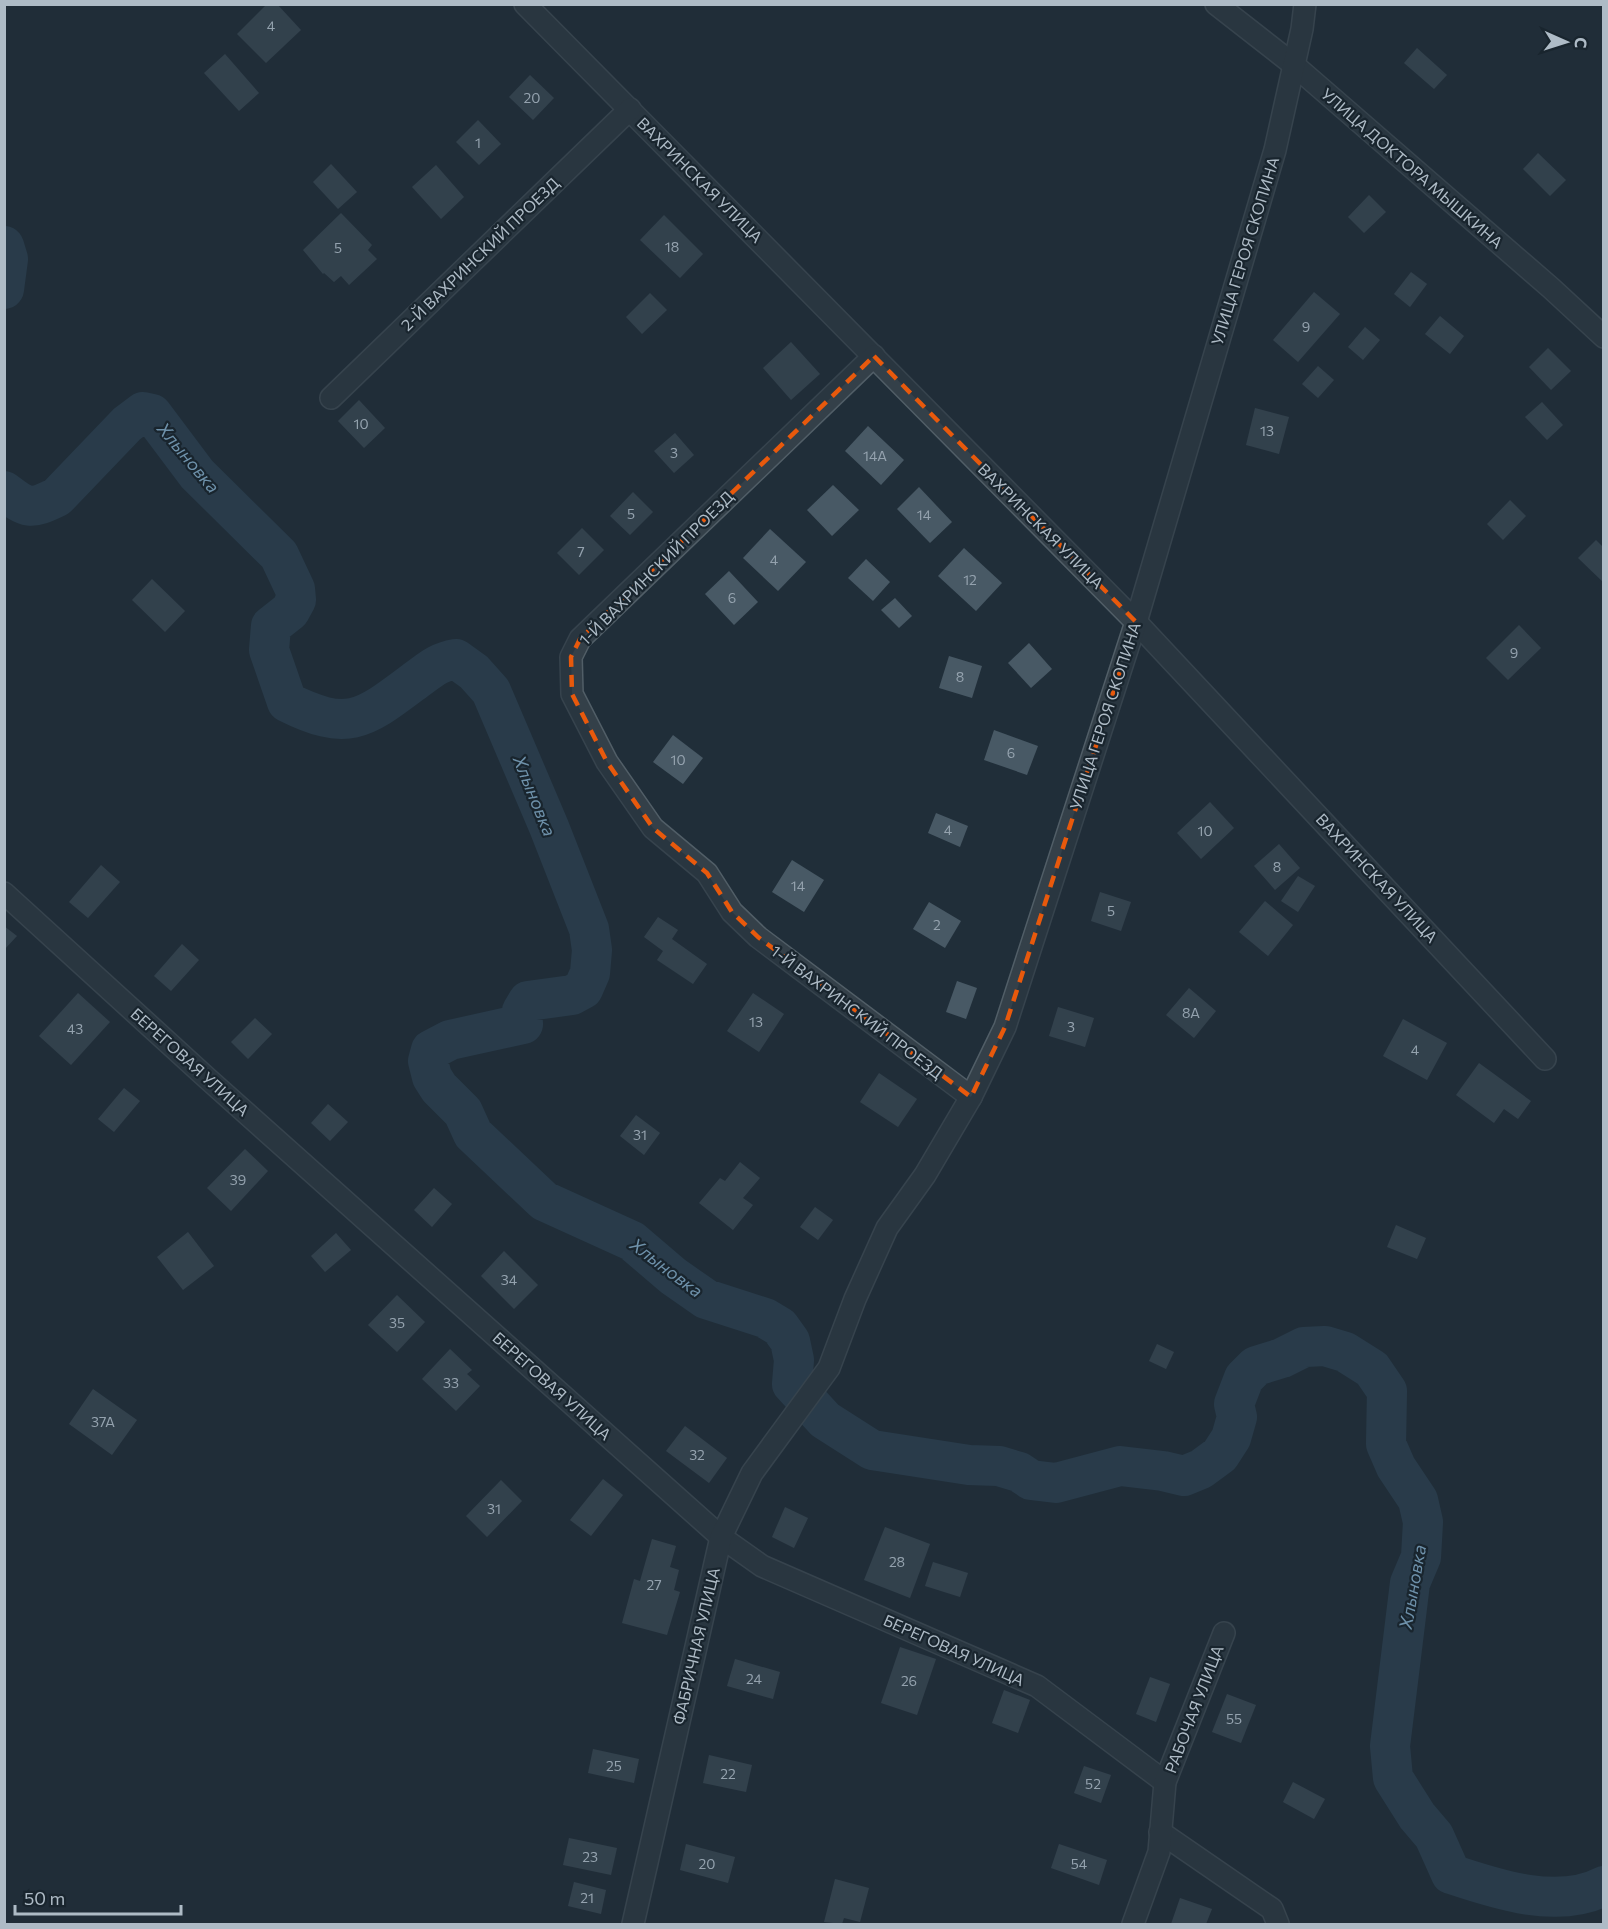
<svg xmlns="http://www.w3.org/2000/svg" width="1608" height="1929" font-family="Commissioner,sans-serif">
<rect width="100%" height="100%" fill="#202e39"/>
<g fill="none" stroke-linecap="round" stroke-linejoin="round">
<g stroke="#334d61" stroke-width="40">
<path d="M4 246 8 259 4 289"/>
<path d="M4 491C28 509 30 510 57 497L127 424 143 412 152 414 197 474 279 555 295 589 296 600 290 611 271 626 269 650 287 702C349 733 364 719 416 680 430 670 438 662 456 659L474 672 491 691 549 827 589 929 592 950 590 973 583 989 572 995 528 1001 522 1011 523 1024 450 1040 431 1050 428 1061 432 1077 439 1088 463 1112 473 1134 544 1201 632 1241 673 1276 706 1299 765 1318 780 1327 790 1341 794 1360 792 1384 825 1420 872 1450 969 1465 999 1466 1019 1472 1031 1480 1056 1483 1120 1466 1163 1471 1184 1476 1201 1469 1220 1455 1231 1438 1237 1417 1234 1404 1244 1378 1256 1366 1282 1358 1304 1347 1325 1346 1345 1352 1372 1369 1387 1391 1386 1444 1396 1467 1418 1500 1423 1522 1421 1557 1410 1583 1390 1746 1393 1778 1417 1816 1434 1836 1451 1874C1496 1889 1558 1910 1604 1886"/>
</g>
</g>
<g fill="#485965">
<path d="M267 4H277L301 30 266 63 237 34Z"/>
<path d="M1417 48 1447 75 1434 89 1404 63Z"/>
<path d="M225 54 259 93 239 111 204 73Z"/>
<path d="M530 75 554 98 533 120 509 97Z"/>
<path d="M478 120 501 144 479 165 456 142Z"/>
<path d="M1538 153 1566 180 1550 196 1523 169Z"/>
<path d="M331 164 357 192 338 209 313 182Z"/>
<path d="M436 165 464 197 441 219 412 187Z"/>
<path d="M1369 195 1386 212 1364 233 1348 217Z"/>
<path d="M341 213 372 245 368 250 377 259 349 285 341 276 334 282 324 273 323 274 303 250Z"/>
<path d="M664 215 703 254 680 278 640 240Z"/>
<path d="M1411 272 1427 284 1410 307 1394 294Z"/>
<path d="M1314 292 1340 314 1298 362 1273 340Z"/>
<path d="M650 293 667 310 642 334 626 317Z"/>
<path d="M1440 316 1464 336 1450 354 1425 334Z"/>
<path d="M1365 327 1380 340 1363 360 1348 347Z"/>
<path d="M791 342 820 374 791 400 763 368Z"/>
<path d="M1548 348 1571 371 1551 390 1529 367Z"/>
<path d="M1318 366 1334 380 1318 398 1302 384Z"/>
<path d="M359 400 385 428 364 448 338 421Z"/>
<path d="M1542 402 1563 425 1547 440 1525 417Z"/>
<path d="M1255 408 1289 417 1279 454 1246 445Z"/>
<path d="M868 426 904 460 881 485 845 451Z"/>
<path d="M675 433 694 455 674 473 654 451Z"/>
<path d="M833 485 859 510 832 536 807 510Z"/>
<path d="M919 487 952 522 930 543 897 509Z"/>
<path d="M633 492 653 512 630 535 610 516Z"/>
<path d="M1510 500 1526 516 1503 540 1487 524Z"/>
<path d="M582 528 604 550 579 575 557 553Z"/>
<path d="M770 529 806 562 778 591 743 558Z"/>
<path d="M1596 540 1604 548V583L1578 558Z"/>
<path d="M964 548 1002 583 976 611 938 576Z"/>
<path d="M866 559 890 582 873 601 848 578Z"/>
<path d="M729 571 758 602 734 625 705 594Z"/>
<path d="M152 579 185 611 165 632 132 600Z"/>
<path d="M895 598 912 616 899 628 881 610Z"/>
<path d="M1519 625 1541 648 1508 680 1486 658Z"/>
<path d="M1029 643 1052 669 1031 688 1008 663Z"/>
<path d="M949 656 982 666 972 698 939 688Z"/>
<path d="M994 730 1038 746 1027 775 984 760Z"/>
<path d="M673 735 703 758 683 784 653 762Z"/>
<path d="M1210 802 1234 828 1201 859 1177 833Z"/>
<path d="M936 813 968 826 960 847 928 833Z"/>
<path d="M1279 844 1300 868 1275 890 1254 866Z"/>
<path d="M792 860 824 880 804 912 772 892Z"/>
<path d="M101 865 120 882 88 918 69 902Z"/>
<path d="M1298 876 1315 886 1298 912 1281 901Z"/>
<path d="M1100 892 1131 902 1121 931 1091 921Z"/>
<path d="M1265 901 1293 925 1268 956 1239 932Z"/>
<path d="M929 902 961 921 945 948 913 929Z"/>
<path d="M658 917 678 930 672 939 707 964 693 984 657 960 663 951 644 937Z"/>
<path d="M4 926 17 936 4 950Z"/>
<path d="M182 944 199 960 171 991 154 976Z"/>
<path d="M957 981 977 988 966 1019 946 1012Z"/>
<path d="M1189 988 1216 1011 1194 1038 1166 1015Z"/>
<path d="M78 993 110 1022 71 1065 39 1036Z"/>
<path d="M753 993 784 1014 759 1052 727 1031Z"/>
<path d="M1058 1007 1094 1018 1085 1047 1049 1036Z"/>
<path d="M255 1018 272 1034 248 1059 231 1042Z"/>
<path d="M1403 1019 1447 1043 1427 1080 1383 1056Z"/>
<path d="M1479 1063 1531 1101 1518 1119 1504 1109 1494 1123 1456 1095Z"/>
<path d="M879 1073 917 1099 898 1127 860 1102Z"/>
<path d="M124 1088 140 1101 114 1132 98 1119Z"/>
<path d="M328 1104 348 1122 330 1141 311 1123Z"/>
<path d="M636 1115 660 1133 644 1155 620 1136Z"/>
<path d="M245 1149 268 1171 231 1211 207 1188Z"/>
<path d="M740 1162 760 1178 743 1198 753 1205 733 1230 699 1203 720 1178 725 1181Z"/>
<path d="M434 1188 452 1204 432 1227 414 1210Z"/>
<path d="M815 1207 833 1220 818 1240 800 1227Z"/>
<path d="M1396 1225 1426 1238 1417 1259 1387 1247Z"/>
<path d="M188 1232 214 1266 183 1290 157 1257Z"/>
<path d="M336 1233 351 1250 325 1272 311 1256Z"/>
<path d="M504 1251 538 1285 514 1309 481 1276Z"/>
<path d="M397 1295 425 1322 397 1352 368 1325Z"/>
<path d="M1157 1344 1174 1352 1166 1369 1149 1361Z"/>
<path d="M450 1349 472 1370 467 1374 480 1386 456 1411 422 1379Z"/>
<path d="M93 1389 137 1420 112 1455 69 1424Z"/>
<path d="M685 1426 727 1458 709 1483 666 1451Z"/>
<path d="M603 1479 623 1495 591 1536 570 1520Z"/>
<path d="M501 1480 522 1501 487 1537 466 1516Z"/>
<path d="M785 1507 808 1518 794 1548 772 1537Z"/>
<path d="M885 1527 930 1544 910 1598 864 1580Z"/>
<path d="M652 1539 676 1546 670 1567 679 1570 674 1590 680 1592 667 1635 622 1623 634 1579 640 1581Z"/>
<path d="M933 1562 968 1573 960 1597 925 1586Z"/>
<path d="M900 1647 936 1659 917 1715 881 1703Z"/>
<path d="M735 1659 780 1672 773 1699 727 1686Z"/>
<path d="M1150 1677 1170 1684 1156 1722 1136 1714Z"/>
<path d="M1004 1690 1030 1700 1018 1733 992 1723Z"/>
<path d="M1227 1694 1256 1705 1241 1743 1212 1732Z"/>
<path d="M593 1749 639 1759 634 1783 588 1773Z"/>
<path d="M709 1755 752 1765 746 1792 703 1783Z"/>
<path d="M1084 1766 1111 1775 1101 1803 1074 1793Z"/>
<path d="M1293 1782 1325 1799 1314 1819 1283 1802Z"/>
<path d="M569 1838 617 1848 611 1875 563 1865Z"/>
<path d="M686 1844 735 1857 728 1883 680 1870Z"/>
<path d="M1059 1844 1107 1860 1099 1885 1051 1868Z"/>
<path d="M835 1879 869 1888 860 1922 844 1918 842 1924 824 1922Z"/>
<path d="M574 1882 606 1890 601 1914 568 1906Z"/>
<path d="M1180 1898 1212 1909 1206 1924H1171Z"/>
</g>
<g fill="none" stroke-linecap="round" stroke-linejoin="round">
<g stroke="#515e67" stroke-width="24">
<g id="minor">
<path d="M525 4 1136 622 1545 1059"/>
<path d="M1216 4 1294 65 1551 288 1604 337"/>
<path d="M874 356 580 639 571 657 572 694 607 762 653 828 707 873 732 912 758 937 971 1097"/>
<path d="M331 398 630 109"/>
<path d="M4 893 208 1079 721 1537 762 1566 1037 1686 1165 1782"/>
<path d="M1160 1832 1272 1909 1278 1924"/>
<path d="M633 1924 721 1537 752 1473 829 1368 855 1299 887 1228 925 1175 971 1097 1005 1027 1136 622 1275 150 1302 29 1305 4"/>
<path d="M1133 1924 1159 1852 1165 1782 1224 1633"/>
</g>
</g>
<use href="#minor" stroke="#344049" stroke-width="21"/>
</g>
<path d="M0 0H1608V1929H0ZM874 356 1136 622 1005 1027 971 1097 758 937 732 912 707 873 653 828 607 762 572 694 571 657 580 639Z" fill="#202e39" fill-opacity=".55" fill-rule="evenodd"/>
<path fill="none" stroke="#e8590c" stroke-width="4.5" stroke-dasharray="12 8" stroke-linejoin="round" d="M874 356 1136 622 1005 1027 971 1097 758 937 732 912 707 873 653 828 607 762 572 694 571 657 580 639Z"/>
<g text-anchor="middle" stroke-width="4.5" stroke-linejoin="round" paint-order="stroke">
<g font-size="14" fill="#94a2ae">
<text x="271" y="31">4</text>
<text x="532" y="103">20</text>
<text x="478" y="148">1</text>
<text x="672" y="252">18</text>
<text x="338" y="253">5</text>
<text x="1306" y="332">9</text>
<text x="361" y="429">10</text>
<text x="1267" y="436">13</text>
<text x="674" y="458">3</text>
<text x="875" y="461">14А</text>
<text x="631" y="519">5</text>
<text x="924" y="520">14</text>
<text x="581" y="557">7</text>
<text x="774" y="565">4</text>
<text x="970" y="585">12</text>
<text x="732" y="603">6</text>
<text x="1514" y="658">9</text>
<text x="960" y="682">8</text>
<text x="1011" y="758">6</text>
<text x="678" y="765">10</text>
<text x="948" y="835">4</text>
<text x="1205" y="836">10</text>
<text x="1277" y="872">8</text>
<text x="798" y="891">14</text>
<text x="1111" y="916">5</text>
<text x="937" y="930">2</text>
<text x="1191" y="1018">8А</text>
<text x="756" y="1027">13</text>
<text x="1071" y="1032">3</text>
<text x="75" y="1034">43</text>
<text x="1415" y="1055">4</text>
<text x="640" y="1140">31</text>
<text x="238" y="1185">39</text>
<text x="509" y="1285">34</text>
<text x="397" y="1328">35</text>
<text x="451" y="1388">33</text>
<text x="103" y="1427">37А</text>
<text x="697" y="1460">32</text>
<text x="494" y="1514">31</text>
<text x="897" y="1567">28</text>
<text x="654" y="1590">27</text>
<text x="754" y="1684">24</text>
<text x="909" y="1686">26</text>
<text x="1234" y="1724">55</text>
<text x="614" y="1771">25</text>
<text x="728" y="1779">22</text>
<text x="1093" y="1789">52</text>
<text x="590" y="1862">23</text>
<text x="707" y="1869">20</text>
<text x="1079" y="1869">54</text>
<text x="587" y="1903">21</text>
</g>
<g font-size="16" fill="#aebbc6" stroke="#19252e">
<text transform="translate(1412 168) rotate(41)" y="6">УЛИЦА ДОКТОРА МЫШКИНА</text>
<text transform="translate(700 180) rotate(45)" y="6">ВАХРИНСКАЯ УЛИЦА</text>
<text transform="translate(1245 251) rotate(-73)" y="6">УЛИЦА ГЕРОЯ СКОПИНА</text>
<text transform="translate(480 254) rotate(-44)" y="6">2-Й ВАХРИНСКИЙ ПРОЕЗД</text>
<text transform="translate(1041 526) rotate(45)" y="6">ВАХРИНСКАЯ УЛИЦА</text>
<text transform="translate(656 568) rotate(-45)" y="6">1-Й ВАХРИНСКИЙ ПРОЕЗД</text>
<text transform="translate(1105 716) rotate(-72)" y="6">УЛИЦА ГЕРОЯ СКОПИНА</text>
<text transform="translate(1377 878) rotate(47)" y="6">ВАХРИНСКАЯ УЛИЦА</text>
<text transform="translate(857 1012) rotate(37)" y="6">1-Й ВАХРИНСКИЙ ПРОЕЗД</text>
<text transform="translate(190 1062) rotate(42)" y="6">БЕРЕГОВАЯ УЛИЦА</text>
<text transform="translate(552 1386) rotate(42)" y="6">БЕРЕГОВАЯ УЛИЦА</text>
<text transform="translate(696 1646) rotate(-77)" y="6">ФАБРИЧНАЯ УЛИЦА</text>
<text transform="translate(954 1650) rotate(24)" y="6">БЕРЕГОВАЯ УЛИЦА</text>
<text transform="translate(1194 1709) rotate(-69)" y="6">РАБОЧАЯ УЛИЦА</text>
</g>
<g font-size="18" font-style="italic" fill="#6e91aa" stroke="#19252e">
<text transform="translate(188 458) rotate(50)" y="6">Хлыновка</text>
<text transform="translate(534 796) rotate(68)" y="6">Хлыновка</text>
<text transform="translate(666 1268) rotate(37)" y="6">Хлыновка</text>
<text transform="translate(1413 1587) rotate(-80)" y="6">Хлыновка</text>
</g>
</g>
<rect width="1608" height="1929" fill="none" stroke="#aebbc6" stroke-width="12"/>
<g transform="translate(1566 42) rotate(93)" stroke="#19252e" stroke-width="4.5" paint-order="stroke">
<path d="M0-4.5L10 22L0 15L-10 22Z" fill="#aebbc6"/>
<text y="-9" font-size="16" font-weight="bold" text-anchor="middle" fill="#aebbc6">С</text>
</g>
<path d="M15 1905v9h166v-9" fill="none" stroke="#aebbc6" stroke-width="3"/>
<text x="24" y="1905" font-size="18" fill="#aebbc6" stroke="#19252e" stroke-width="4.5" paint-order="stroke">50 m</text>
</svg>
